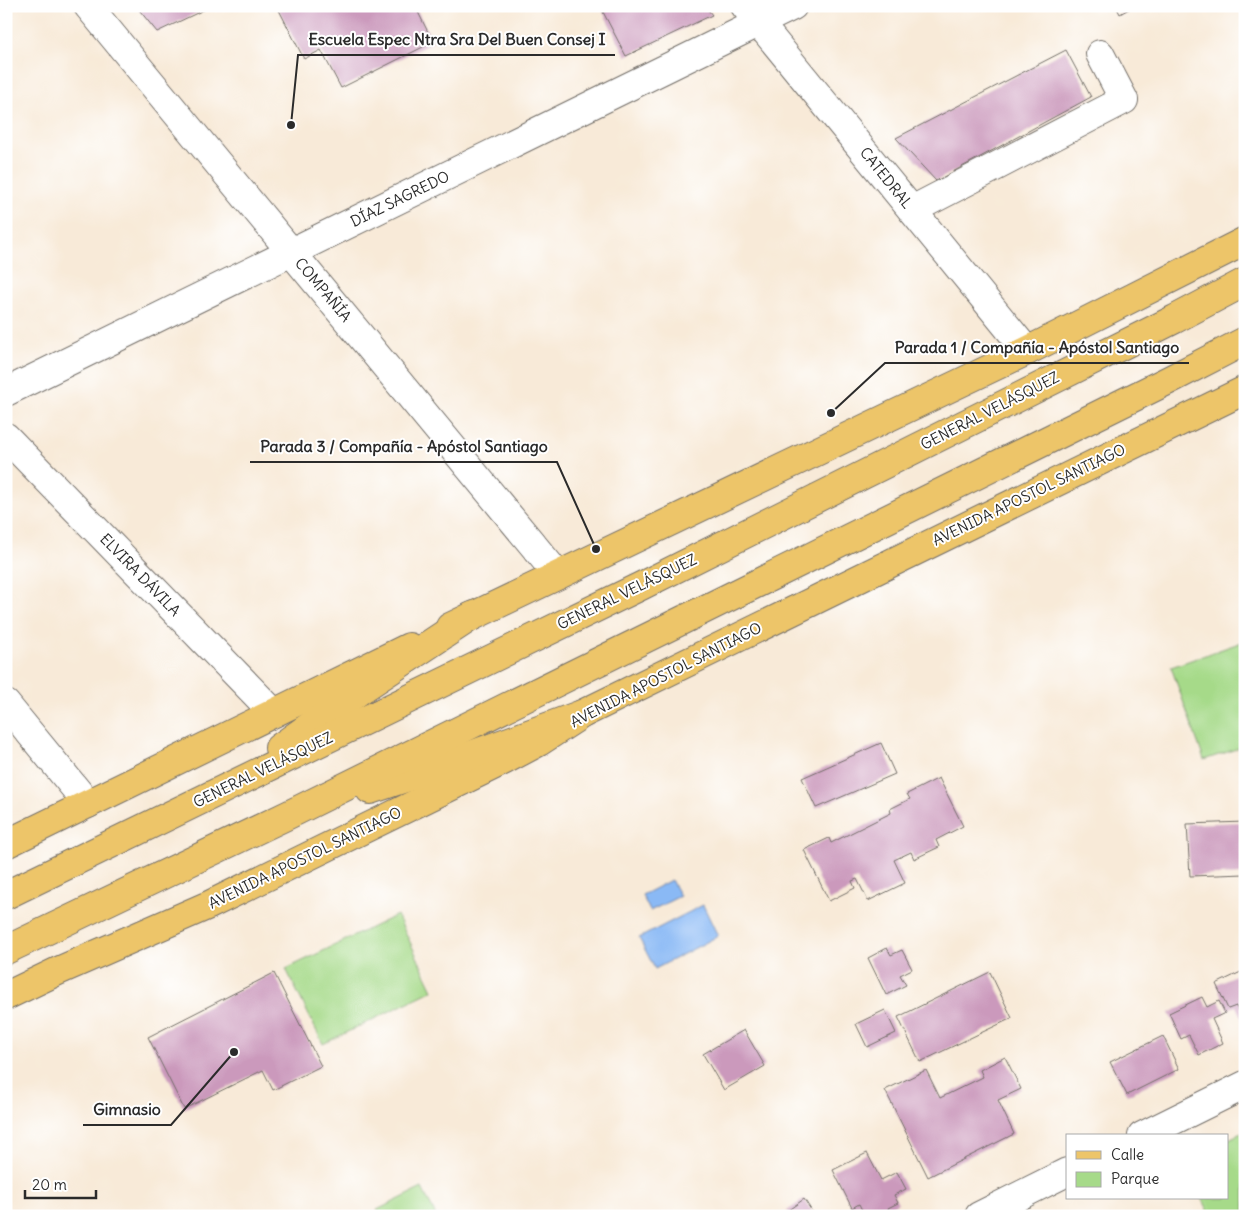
<svg xmlns="http://www.w3.org/2000/svg" width="1251" height="1222" font-family="Delius,sans-serif">
<rect width="100%" height="100%" fill="#fff"/>
<filter id="ink" filterUnits="userSpaceOnUse"><feTurbulence type="fractalNoise" baseFrequency=".02" numOctaves="2"/><feDisplacementMap in="SourceGraphic" scale="10" xChannelSelector="R" yChannelSelector="G"/><feConvolveMatrix kernelMatrix="1 2 1 2 8 2 1 2 1" color-interpolation-filters="sRGB"/></filter>
<filter id="wash" filterUnits="userSpaceOnUse"><feTurbulence type="fractalNoise" baseFrequency=".0096" numOctaves="4" result="noise"/><feDisplacementMap in="SourceGraphic" scale="20" xChannelSelector="R" yChannelSelector="G"/><feGaussianBlur stdDeviation="1.12" result="paint"/><feColorMatrix in="noise" values="0 0 0 0 0 0 0 0 0 0 0 0 0 0 0 0 0 1.4 0 .05"/><feComposite in="paint" operator="in"/></filter>
<g filter="url(#wash)">
<rect width="100%" height="100%" fill="#f8ead8"/>
<g fill="#a6da89" stroke="#68825a">
<path d="M1245 641V746L1204 760 1171 667Z"/>
<path d="M397 915 433 990 323 1044 286 969Z"/>
<path d="M1245 1131V1216H1211L1202 1198H1227V1140Z"/>
<path d="M422 1188 436 1216H380L377 1210Z"/>
</g>
<g fill="#8ab9f5" stroke="#5a7290">
<path d="M671 880 680 896 650 911 642 895Z"/>
<path d="M703 905 718 936 655 969 639 938Z"/>
</g>
<g id="blocks">
<g fill="#cb99bc">
<path d="M136 6H212L157 32Z"/>
<path d="M277 6H415L433 42 341 88 321 50 304 59Z"/>
<path d="M614 6H705L712 15 626 56 603 12Z"/>
<path d="M1116 6H1134L1120 14Z"/>
<path d="M1066 50 1091 97 936 181 896 138Z"/>
<path d="M881 743 895 774 816 808 802 778Z"/>
<path d="M939 778 963 826 936 840 939 847 914 859 911 852 894 860 905 883 868 901 857 879 852 881 855 888 829 901 804 850 829 838 831 843 891 813 890 809 910 799 907 794Z"/>
<path d="M1245 822V874L1190 876 1187 824Z"/>
<path d="M887 948 891 955 902 950 912 969 900 975 906 985 886 995 868 958Z"/>
<path d="M1245 970V1025L1236 1006 1228 1009 1216 984Z"/>
<path d="M990 972 1012 1018 920 1062 898 1017Z"/>
<path d="M274 973 321 1066 273 1090 263 1070 184 1109 148 1037Z"/>
<path d="M1202 997 1207 1007 1219 1001 1225 1013 1212 1019 1223 1043 1199 1055 1189 1035 1181 1039 1169 1013Z"/>
<path d="M885 1010 896 1033 867 1047 856 1024Z"/>
<path d="M744 1030 765 1066 724 1090 703 1054Z"/>
<path d="M1163 1036 1179 1069 1127 1095 1110 1062Z"/>
<path d="M1005 1057 1021 1089 998 1100 1014 1134 928 1177 885 1090 926 1070 940 1098 983 1077 980 1070Z"/>
<path d="M867 1153 881 1180 897 1172 906 1189 894 1195 898 1203 888 1208 891 1216H865L859 1204 852 1208 833 1170Z"/>
<path d="M804 1199 815 1216H790L787 1211Z"/>
</g>
</g>
</g>
<g filter="url(#ink)">
<use href="#blocks" fill-opacity="0" stroke="#736e68" stroke-width="1"/>
<g fill="none" stroke-linecap="round" stroke-linejoin="round">
<g stroke="#736e68" stroke-width="30">
<g id="minor">
<path d="M88 6 557 574"/>
<path d="M745 6 1027 351"/>
<path d="M912 210 1124 100 1100 54"/>
<path d="M6 392 793 6"/>
<path d="M6 437 274 713"/>
<path d="M6 704 88 804"/>
<path d="M1142 1136 1245 1085"/>
<path d="M979 1216 1067 1172"/>
</g>
</g>
<g stroke="#736e68" stroke-width="30">
<g id="major">
<path d="M450 627 1027 351 1245 241"/>
<path d="M6 844 409 647"/>
<path d="M6 996 58 971 209 905 505 760 539 742 582 714 1245 390"/>
</g>
</g>
<g stroke="#736e68" stroke-width="30">
<g id="highway">
<path d="M279 748 362 689 472 616"/>
<path d="M370 790 447 764 582 714"/>
<path d="M6 895 641 586 1175 319 1245 282"/>
<path d="M6 950 288 815 1169 380 1245 341"/>
</g>
</g>
<use href="#minor" stroke="#fff" stroke-width="28"/>
<use href="#major" stroke="#edc569" stroke-width="28"/>
<use href="#highway" stroke="#edc569" stroke-width="28"/>
</g>
</g>
<g text-anchor="middle" stroke-width="4" stroke-linejoin="round" paint-order="stroke">
<g font-size="15" fill="#2b2b2b" stroke="#fff">
<text transform="translate(886 178) rotate(51)" y="5">CATEDRAL</text>
<text transform="translate(400 199) rotate(-26)" y="5">DÍAZ SAGREDO</text>
<text transform="translate(323 290) rotate(50)" y="5">COMPAÑÍA</text>
<text transform="translate(990 411) rotate(-27)" y="5">GENERAL VELÁSQUEZ</text>
<text transform="translate(1029 495) rotate(-26)" y="5">AVENIDA APOSTOL SANTIAGO</text>
<text transform="translate(140 575) rotate(46)" y="5">ELVIRA DÁVILA</text>
<text transform="translate(627 592) rotate(-26)" y="5">GENERAL VELÁSQUEZ</text>
<text transform="translate(666 675) rotate(-27)" y="5">AVENIDA APOSTOL SANTIAGO</text>
<text transform="translate(263 770) rotate(-26)" y="5">GENERAL VELÁSQUEZ</text>
<text transform="translate(305 858) rotate(-26)" y="5">AVENIDA APOSTOL SANTIAGO</text>
</g>
</g>
<path fill="none" stroke="#2b2b2b" stroke-width="2" d="M291 125L298 55H615M831 413L885 363H1189M596 549L557 462H250M234 1052L171 1125H83"/>
<g fill="#2b2b2b" stroke="#fff" stroke-width="2">
<circle cx="291" cy="125" r="5"/>
<circle cx="831" cy="413" r="5"/>
<circle cx="596" cy="549" r="5"/>
<circle cx="234" cy="1052" r="5"/>
</g>
<g font-size="16" text-anchor="middle" font-weight="bold" fill="#2b2b2b" stroke="#fff" stroke-width="4" stroke-linejoin="round" paint-order="stroke">
<text x="457" y="45">Escuela Espec Ntra Sra Del Buen Consej I</text>
<text x="1037" y="353">Parada 1 / Compañía - Apóstol Santiago</text>
<text x="404" y="452">Parada 3 / Compañía - Apóstol Santiago</text>
<text x="127" y="1115">Gimnasio</text>
</g>
<rect width="1251" height="1222" fill="none" stroke="#fff" stroke-width="25"/>
<rect x="1066" y="1134" width="162" height="65" fill="#ffffff" stroke="#aaaaaa"/>
<rect x="1076" y="1151" width="25" height="8" fill="#edc569" stroke="#aaaaaa"/>
<text x="1111" y="1160" font-size="15" fill="#2b2b2b">Calle</text>
<rect x="1076" y="1172" width="25" height="15" fill="#a6da89" stroke="#aaaaaa"/>
<text x="1111" y="1184" font-size="15" fill="#2b2b2b">Parque</text>
<path d="M25 1190v8h71v-8" fill="none" stroke="#2b2b2b" stroke-width="2.5"/>
<text x="32" y="1190" font-size="15" fill="#2b2b2b" stroke="#ffffff" stroke-width="4" paint-order="stroke">20 m</text>
</svg>
